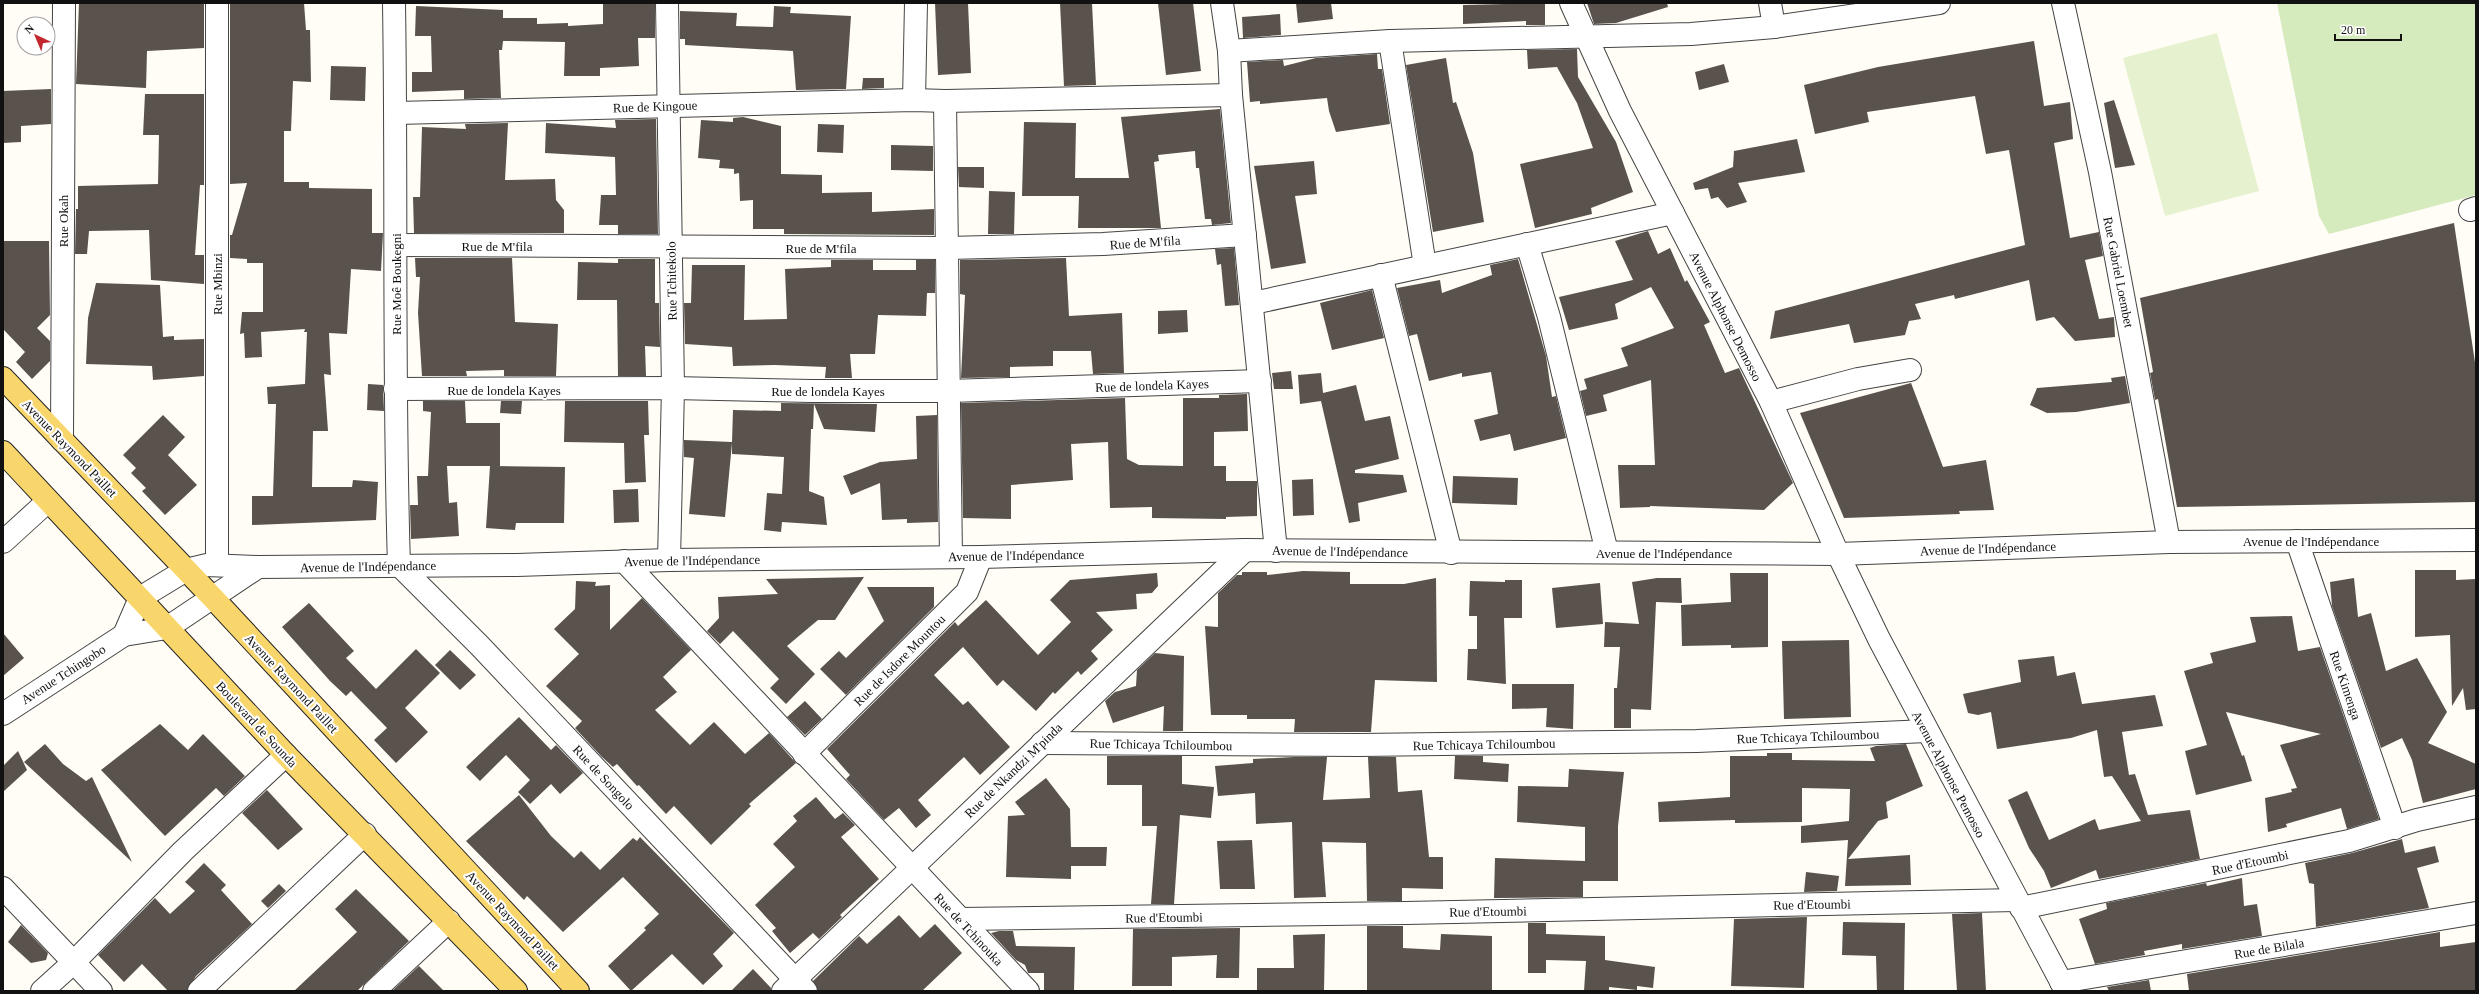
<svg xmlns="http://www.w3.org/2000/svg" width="2479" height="994" font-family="Georgia,serif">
<rect width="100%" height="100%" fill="#fffdf5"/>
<path fill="#d5ebbd" d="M2277 3H2476V195L2329 234 2319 216Z"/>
<path fill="#e6f2cf" d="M2217 33 2259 191 2165 216 2123 58Z"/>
<g fill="#5a524d">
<path d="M79 3H204V48L147 51 146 88 76 84Z"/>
<path d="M230 3H304L306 30H310L311 82 293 81 291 131H284V182H309V188L372 189V233H383L381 271 351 269 347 334 329 333 331 375 324 374 328 431H313L312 487H352L353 480 378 482 376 520 252 525V496H273L276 404H268L267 387 305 384 307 332H304L305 329 261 332 262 357 245 358 244 333 240 334 242 312H263V263H247V259L230 258V235H232L247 183 230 184Z"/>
<path d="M603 3H655V38H638L639 66 600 68V76H564L565 42 503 41 502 50H499L501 98 464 99V90L412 92V72H432L431 36H415L416 6 503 10V18H537V24L568 23V26L603 24Z"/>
<path d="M935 3H968L971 73 938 75Z"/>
<path d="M1060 3H1092L1096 85 1064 86Z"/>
<path d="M1158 3H1193L1201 71 1166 75Z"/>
<path d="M1296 3H1331L1333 19 1298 23Z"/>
<path d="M1545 3V25H1526V21L1463 24V5Z"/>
<path d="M1587 3H1667L1668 7 1616 23 1594 24Z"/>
<path d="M774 6 791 7 790 13 851 16 846 89 796 90 793 51 685 45V39H680V11L737 13 736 26 773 27Z"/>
<path d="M1280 14 1281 35 1243 38 1242 17Z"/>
<path d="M2034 41 2044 106 2070 102 2073 139 2054 143 2070 238 2099 232 2103 256 2085 260 2099 319 2114 317 2115 337 2075 341 2054 317 2036 321 2029 280 1955 299 1954 295 1915 304 1921 319 1909 321 1905 335 1854 343 1849 324 1770 339 1775 311 2025 245 2009 150 1986 154 1975 96 1867 112 1869 122 1815 134 1804 85 1878 67Z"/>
<path d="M1577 49 1578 77 1616 142 1633 192 1591 208 1592 214 1535 228 1520 164 1593 148 1577 103 1557 67 1528 69 1527 50Z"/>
<path d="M1377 54 1378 69H1382L1390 124 1336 132 1329 111 1327 98 1260 104V101L1250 102 1247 62 1283 60 1284 66 1316 58Z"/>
<path d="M1446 58 1453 103 1456 102 1473 153 1484 222 1433 232 1406 65Z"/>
<path d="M1724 64 1729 82 1699 90 1695 72Z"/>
<path d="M331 66 366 67 365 101 330 100Z"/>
<path d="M863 78H884V88L862 89Z"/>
<path d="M51 89V124L21 126V142L3 143V91Z"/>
<path d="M145 94H204V185H200L195 255H204V284L151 280 149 230 89 231 87 254H75L76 209H78V186L158 184 159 135H143Z"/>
<path d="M2114 100 2135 165 2115 168 2104 103Z"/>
<path d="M1220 109 1231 223 1212 225 1211 219H1205L1199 168H1196L1195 151 1158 155 1159 161 1154 162 1161 228H1078L1079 196H1022L1024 122 1076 123 1075 178H1129L1121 117Z"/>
<path d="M743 117 781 126V174L822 175V193L872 192V212L934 209V235L784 234V229H753V200L740 201 739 173 734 174V169L719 168 720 160 698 158 701 120 733 122V118Z"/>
<path d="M656 119 658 234H618V225H599L601 195H616L615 157 545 153 546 123 616 128 615 120Z"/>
<path d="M508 123 505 180 555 179 556 200 564 210V233H414L413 197H420L422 127 466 129 465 124Z"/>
<path d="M818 124 844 125 843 153 817 152Z"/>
<path d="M1797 139 1805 172 1738 183 1747 202 1727 208 1718 197 1711 199 1708 188 1695 190 1693 183 1733 167 1734 151Z"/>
<path d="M891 145 933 146V171L891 170Z"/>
<path d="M1314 161 1317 194 1295 196 1306 263 1271 269 1254 166Z"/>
<path d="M958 167H984V188L959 187Z"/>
<path d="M989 191 1015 192 1014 234H988Z"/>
<path d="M2454 223 2476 369V502L2177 507 2158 399 2155 400 2150 373 2153 372 2140 298Z"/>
<path d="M1648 231 1658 254 1670 248 1685 282 1687 280 1710 322 1704 325 1725 373 1739 368 1793 483 1764 510 1650 506V507L1620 508 1618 465H1655L1651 380 1603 395 1607 411 1586 416 1580 391 1587 389 1584 379 1628 366 1621 348 1674 328 1651 287 1615 304 1618 319 1569 330 1559 297 1633 280 1615 241Z"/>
<path d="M3 241H49L50 315 37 328 50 341V361L32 379 16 362 25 352 3 329Z"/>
<path d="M1234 248 1239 305 1225 306 1221 264 1217 265 1215 249Z"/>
<path d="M415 258H512L515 322 558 324 556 376H504V370L466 371 467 376H422L418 313 420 277H416Z"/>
<path d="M1066 258 1069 316 1122 313 1124 373 1093 374 1091 351H1053V366L1010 367V377L961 378 965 295 960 294V260Z"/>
<path d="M618 259H655V303H659L660 347 645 346 646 376H618L617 300H577L578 262 618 263Z"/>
<path d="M1518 259 1546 356 1552 397 1556 396 1566 438 1514 451 1510 434 1480 441 1474 420 1498 414 1491 372 1462 377V373L1429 381 1417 334 1409 336 1397 288 1440 280 1442 293 1492 275 1490 265Z"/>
<path d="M831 260H873V270H916V260H935V293H927L926 316 878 315 875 354H850L852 378H825L826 367 775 365 733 366 732 347 685 344 684 303H691L692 265H745L744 320 787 319 785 269 831 267Z"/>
<path d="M96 283 160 285 163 337 174 336V340L204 339V376L153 380 152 366 86 364 88 318Z"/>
<path d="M1372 290 1384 338 1332 350 1320 303Z"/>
<path d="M1187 310 1188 332 1158 334V311Z"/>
<path d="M1291 371 1293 389H1274L1272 373Z"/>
<path d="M1321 373 1323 393 1356 385 1365 421 1390 416 1399 459 1355 470V473L1403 475 1407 492 1358 503 1360 521 1349 523 1321 401 1300 404 1298 375Z"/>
<path d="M2125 376 2130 403 2076 412 2047 413 2030 405 2037 388 2112 382 2111 378Z"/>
<path d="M1911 383 1943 467 1986 460 1994 510 1959 511 1960 514 1844 518 1800 413Z"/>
<path d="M368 384 383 385 384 411 367 410Z"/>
<path d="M1247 394 1248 431 1214 432V466H1226V481H1257V516L1226 517V519L1152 518V507L1110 508 1108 442 1071 444 1073 480 1011 485V519L963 518 961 403 1125 398 1127 459 1139 465 1183 466V398H1219V395Z"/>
<path d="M423 401H465L466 423H500V466H494L565 467 564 523H516L515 530 486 528 490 466H447L449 503 457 502 459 536 411 539 410 505H418L417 476H428L431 412 423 411Z"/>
<path d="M501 401H522L521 414 500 413Z"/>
<path d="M565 401H648L649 435H644L646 482 625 483 624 443 564 442Z"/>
<path d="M781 403 877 404 875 432 824 429 814 404 813 429H811L809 491 824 497 827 525 782 522 781 532 764 530 767 493 782 494 784 457 732 454V443L725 517 689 514 694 458 684 457V440L732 442 733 410 781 411Z"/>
<path d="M163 415 185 437 168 455 197 485 165 515 142 491 146 488 131 473 136 468 123 455Z"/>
<path d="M937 415 938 522 907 523V519L882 520 880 483 851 495 843 476 880 462 917 459 916 416Z"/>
<path d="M1453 476 1518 478 1517 505 1452 503Z"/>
<path d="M1313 479 1314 515 1293 516 1292 480Z"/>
<path d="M638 489 639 522 614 523 613 490Z"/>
<path d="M2415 570H2456V580L2476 579V709L2466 710 2463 688 2452 706 2450 635 2415 637Z"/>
<path d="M1303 571 1350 572V584H1404L1436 578 1437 682 1375 680 1371 732H1294L1295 719H1247V715H1211L1205 626 1218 627V593L1237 575H1242V572H1267V575Z"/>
<path d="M1157 573 1158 586 1152 593 1136 594 1137 609 1096 612 1113 630 1091 651 1098 659 1081 675 1078 671 1055 694 1053 692 1036 711 1003 680 997 686 963 647 934 675 963 705 968 701 1010 747 980 775 964 757 918 800 931 815 916 828 899 808 884 820 846 779 850 775 827 749 955 622 958 626 986 600 1038 655 1071 622 1050 600 1070 580Z"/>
<path d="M1730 573H1768V647L1731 648V645L1682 646 1681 605 1731 602Z"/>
<path d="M864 577 835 620H818L787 646 815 674 786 704 770 688 779 679 733 631 720 644 707 631 719 618 718 597 778 594 766 579Z"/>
<path d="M1657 578H1681L1682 603 1656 602 1651 710 1631 709V728H1614V688H1617L1620 647H1604L1605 622 1639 624 1632 582Z"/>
<path d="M2354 578 2358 617 2371 613 2386 671 2417 658 2447 712 2428 743 2476 764V789L2423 803 2412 760 2402 738 2381 748 2332 606 2330 582Z"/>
<path d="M1505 580H1522V618H1504L1506 684 1467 680 1468 649H1477V616H1469L1470 581 1505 582Z"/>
<path d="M576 581 596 582 595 586 610 585V630L642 598 691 650 663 677 677 692 655 710 690 745 714 722 745 754 769 733 796 763 749 804 751 806 711 845 674 806 666 814 639 785 637 786 617 764 613 767 601 756 575 728 582 721 546 686 579 654 554 629 575 609Z"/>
<path d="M1600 583 1603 624 1556 628 1552 588Z"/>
<path d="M867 587H934V607L846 695 820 669 839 651 846 658 884 621Z"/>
<path d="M309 603 354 651 346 658 376 689 416 649 440 673 405 708 428 732 396 763 374 740 387 728 351 691 346 696 330 681 282 627Z"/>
<path d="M2292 616 2298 651 2320 647 2379 819 2347 829 2341 808 2286 824 2287 827 2268 832 2265 798 2292 792 2291 789 2297 788 2280 745 2321 734 2226 712 2242 756 2244 755 2252 781 2196 795 2185 751 2207 745 2184 671 2213 663 2210 653 2256 642 2250 617Z"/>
<path d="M3 633 24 658 3 676Z"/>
<path d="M1849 640 1851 717 1784 719 1782 641Z"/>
<path d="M450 650 476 675 460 690 435 665Z"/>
<path d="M1155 653 1184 656 1183 731H1163L1164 706 1113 723 1105 701 1115 692 1136 686 1137 670Z"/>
<path d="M2054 656 2057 676 2075 672 2082 704 2155 695 2163 726 2122 732 2129 775 2135 774 2148 815 2190 810 2200 859 2099 879 2096 870 2051 888 2044 871 2029 848 2008 800 2027 791 2049 840 2095 819 2099 830 2141 821 2112 776 2104 777 2097 730 2071 738 1997 749 1991 712 1978 715 1968 713 1963 694 2021 682 2018 660Z"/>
<path d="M1512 684H1574L1573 729 1546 727 1547 708 1512 709Z"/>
<path d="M805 701 822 719 805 735 787 717Z"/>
<path d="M519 717 551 750 556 745 583 773 560 794 551 784 530 804 518 792 530 780 506 755 480 781 466 767Z"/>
<path d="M160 724 188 750 203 734 245 776 224 796 216 788 165 836 101 770Z"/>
<path d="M45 744 63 764 86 781 92 777 132 862 24 762Z"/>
<path d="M1906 744 1923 786 1886 802 1888 818 1878 821 1848 859 1910 855 1911 885 1845 886 1848 840 1801 843V826L1849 821 1850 789 1802 788V822L1735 823V820L1659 822 1658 802 1730 797V756H1767V753H1792V760L1875 761 1870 748 1876 746Z"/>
<path d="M18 751 27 770 3 792V766Z"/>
<path d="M1107 756H1182V784L1214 787 1211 818 1180 815 1174 904H1151L1157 826H1142V785H1107Z"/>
<path d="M1455 756H1483V762L1509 764 1508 782 1454 779Z"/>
<path d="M1294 757H1327L1323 800 1370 798 1368 757H1396L1398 792 1422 790 1429 857H1443V889L1402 888V901H1367L1366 843 1322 842 1326 897 1294 898 1292 822 1256 824 1255 793 1218 796 1215 766 1253 763V759Z"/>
<path d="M1569 769 1624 772 1618 826V881H1583V897L1494 898 1495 858 1585 861V827L1517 822 1518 786 1568 787Z"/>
<path d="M1046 778 1070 809 1071 847H1107L1106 866H1071V879L1006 877 1008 816 1025 815 1015 802Z"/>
<path d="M267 790 303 829 278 850 242 813Z"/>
<path d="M519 795 551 836 574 858 581 851 600 870 633 838 637 841 640 837 734 933 713 954 723 966 703 985 672 954 631 991 608 966 646 930 644 928 659 914 623 877 563 932 527 896 524 900 466 841Z"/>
<path d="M816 797 835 819 843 813 855 825 841 837 879 879 840 915 842 917 819 939 813 933 790 953 772 931 776 928 755 905 795 867 773 844 797 821 793 816Z"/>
<path d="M2402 839 2405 853 2435 846 2439 862 2417 868 2429 908 2316 927 2314 884 2309 883 2305 863 2352 853Z"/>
<path d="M1252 840 1255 889H1220L1217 841Z"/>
<path d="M204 863 226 885 221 890 252 924 196 976 187 991H168L142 964 124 982 98 955 155 898 170 914 195 891 185 882Z"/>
<path d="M1806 872 1839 876 1837 891 1804 892Z"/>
<path d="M2242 878 2244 906 2257 904 2262 936 2182 949V944L2144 951 2145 955 2095 964 2079 919 2107 909 2106 903 2206 883 2207 886Z"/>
<path d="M279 884 286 891 268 908 261 901Z"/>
<path d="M356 889 409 941 357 991H294L357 932 335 909Z"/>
<path d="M1982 913 1986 991H1957L1952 914Z"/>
<path d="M899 915 920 938 935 924 962 953 922 991H818L813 981 859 936 867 944Z"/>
<path d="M1807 917 1804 988 1731 986 1734 919Z"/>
<path d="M1843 922 1905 923 1904 991H1877L1876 956 1842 955Z"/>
<path d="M1528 923H1546V934L1605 936V960L1655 967 1653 988 1637 986V990L1609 987V991H1584L1586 961 1546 960V973H1528Z"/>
<path d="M21 925 48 953 46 960 31 963 8 942Z"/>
<path d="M1367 926H1403V948L1440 950 1441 934 1492 936V991H1367Z"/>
<path d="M1240 928 1239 978H1216L1217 955 1172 957V986H1132L1133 929Z"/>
<path d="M999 931H1013L1016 946 1075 947 1074 991H1044V973H1028L1025 965 1016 960 991 933Z"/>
<path d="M2440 932V947L2476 942V991H2189L2187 974Z"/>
<path d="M1325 934 1324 991H1257V968H1294L1293 935Z"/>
<path d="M419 966 444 991H392Z"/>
<path d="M753 969 771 988V991H731Z"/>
<path d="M2149 980 2151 991H2109L2107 987Z"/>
</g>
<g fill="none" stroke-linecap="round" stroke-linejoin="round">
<g stroke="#444" stroke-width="24">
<g id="minor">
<path d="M217 3V564"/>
<path d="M394 3C397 190 393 378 399 565L480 646 806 991"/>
<path d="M667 3 673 388 669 560"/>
<path d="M1222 3 1229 51 1231 95 1276 551"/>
<path d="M1571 3 1620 111 1771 402 1838 554 1879 639 2066 991"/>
<path d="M1770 3 1774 27"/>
<path d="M2063 3 2100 172 2169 542"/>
<path d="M1390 41 1425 266"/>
<path d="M1229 51 1390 41 1691 34 1774 27 1939 3"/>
<path d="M914 100 916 3"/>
<path d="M945 101 951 557"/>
<path d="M396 113 914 100 945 101 1231 95"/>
<path d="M2470 210 2476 208"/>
<path d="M1527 244 1549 317 1607 552"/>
<path d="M397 245 948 248 1103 244 1245 235"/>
<path d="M1381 275 1451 553"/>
<path d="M1253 303 1673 213"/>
<path d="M395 389 673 388 812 391H949L1260 381"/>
<path d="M1771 402 1858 379 1910 370"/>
<path d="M62 440 64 3"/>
<path d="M2297 541 2395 828"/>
<path d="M3 542 48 501"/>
<path d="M624 561 1028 991"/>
<path d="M124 635 140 598 186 570 207 565 258 567 517 565 669 560 981 557 1245 550 1838 554 2169 542 2476 540"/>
<path d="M3 714 124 635 167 628 258 567"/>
<path d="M1042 743 1359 745 1697 741 1927 731"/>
<path d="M804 754 967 592 981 557"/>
<path d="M3 888 101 991"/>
<path d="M2021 908 2349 841 2417 820 2476 807"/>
<path d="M960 919 1406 913 2016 900"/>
<path d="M2061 982 2476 913"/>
<path d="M42 991 74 962 183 851 286 755"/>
<path d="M199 991 365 834"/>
<path d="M374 991 449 921"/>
<path d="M783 991 1245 550"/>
</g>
</g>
<g stroke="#222" stroke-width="24">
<g id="major">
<path d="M3 378 214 599 578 991"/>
<path d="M3 452 286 755 516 991"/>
</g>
</g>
<use href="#minor" stroke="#fff" stroke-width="22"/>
<use href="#major" stroke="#f9d66b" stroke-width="22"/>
</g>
<g text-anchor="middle" stroke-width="4" stroke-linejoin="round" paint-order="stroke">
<g font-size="13" fill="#111" stroke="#fff">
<text transform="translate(655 106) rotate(-2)" y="5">Rue de Kingoue</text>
<text transform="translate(63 221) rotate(-90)" y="5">Rue Okah</text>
<text transform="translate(1145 242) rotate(-4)" y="5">Rue de M'fila</text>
<text x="497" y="251">Rue de M'fila</text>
<text x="821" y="253">Rue de M'fila</text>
<text transform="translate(2119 272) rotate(79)" y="5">Rue Gabriel Loembet</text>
<text transform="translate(671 281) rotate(-91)" y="5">Rue Tchitekolo</text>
<text transform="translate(217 284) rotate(-90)" y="5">Rue Mbinzi</text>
<text transform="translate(396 284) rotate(-90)" y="5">Rue Moê Boukegni</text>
<text transform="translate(1726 316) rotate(63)" y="5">Avenue Alphonse Demosso</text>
<text transform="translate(1152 385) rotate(-2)" y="5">Rue de londela Kayes</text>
<text x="504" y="395">Rue de londela Kayes</text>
<text x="828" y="396">Rue de londela Kayes</text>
<text transform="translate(70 448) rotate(46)" y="5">Avenue Raymond Paillet</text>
<text x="2311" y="546">Avenue de l'Indépendance</text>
<text transform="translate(1988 548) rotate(-2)" y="5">Avenue de l'Indépendance</text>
<text transform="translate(1340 551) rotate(1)" y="5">Avenue de l'Indépendance</text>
<text x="1664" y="558">Avenue de l'Indépendance</text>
<text transform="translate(1016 555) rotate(-1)" y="5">Avenue de l'Indépendance</text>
<text transform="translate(692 560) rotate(-1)" y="5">Avenue de l'Indépendance</text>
<text transform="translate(368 566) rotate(-1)" y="5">Avenue de l'Indépendance</text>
<text transform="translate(899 660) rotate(-45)" y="5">Rue de Isdore Mountou</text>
<text transform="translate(63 674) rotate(-33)" y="5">Avenue Tchingobo</text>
<text transform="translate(292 683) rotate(47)" y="5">Avenue Raymond Paillet</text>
<text transform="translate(2346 685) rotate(71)" y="5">Rue Kimenga</text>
<text transform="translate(257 724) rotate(47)" y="5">Boulevard de Sounda</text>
<text transform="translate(1808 736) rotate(-2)" y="5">Rue Tchicaya Tchiloumbou</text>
<text transform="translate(1161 744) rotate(1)" y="5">Rue Tchicaya Tchiloumbou</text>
<text transform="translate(1484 744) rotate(-1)" y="5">Rue Tchicaya Tchiloumbou</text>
<text transform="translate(1013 770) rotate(-44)" y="5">Rue de Nkandzi M'pinda</text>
<text transform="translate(1949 774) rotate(62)" y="5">Avenue Alphonse Pemosso</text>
<text transform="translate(604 777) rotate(47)" y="5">Rue de Songolo</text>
<text transform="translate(2250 862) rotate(-12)" y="5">Rue d'Etoumbi</text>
<text transform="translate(1812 904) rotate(-1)" y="5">Rue d'Etoumbi</text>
<text transform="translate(1488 911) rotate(-1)" y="5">Rue d'Etoumbi</text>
<text transform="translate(1164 917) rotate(-1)" y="5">Rue d'Etoumbi</text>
<text transform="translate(513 920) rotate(47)" y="5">Avenue Raymond Paillet</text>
<text transform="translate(969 929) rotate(47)" y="5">Rue de Tchinouka</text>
<text transform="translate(2269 948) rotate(-10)" y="5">Rue de Bilala</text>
</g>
</g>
<rect width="2479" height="994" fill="none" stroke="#111111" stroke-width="8"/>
<g transform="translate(36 36) rotate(316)"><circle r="19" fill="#ffffff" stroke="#a0a0a0"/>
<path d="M0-3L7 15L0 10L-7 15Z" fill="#c4262e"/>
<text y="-6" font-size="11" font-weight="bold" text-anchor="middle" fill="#111111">N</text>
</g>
<path d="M2335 34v6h66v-6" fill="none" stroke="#111111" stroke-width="2"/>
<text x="2341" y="34" font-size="12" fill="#111111" stroke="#ffffff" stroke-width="3" paint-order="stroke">20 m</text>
</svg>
